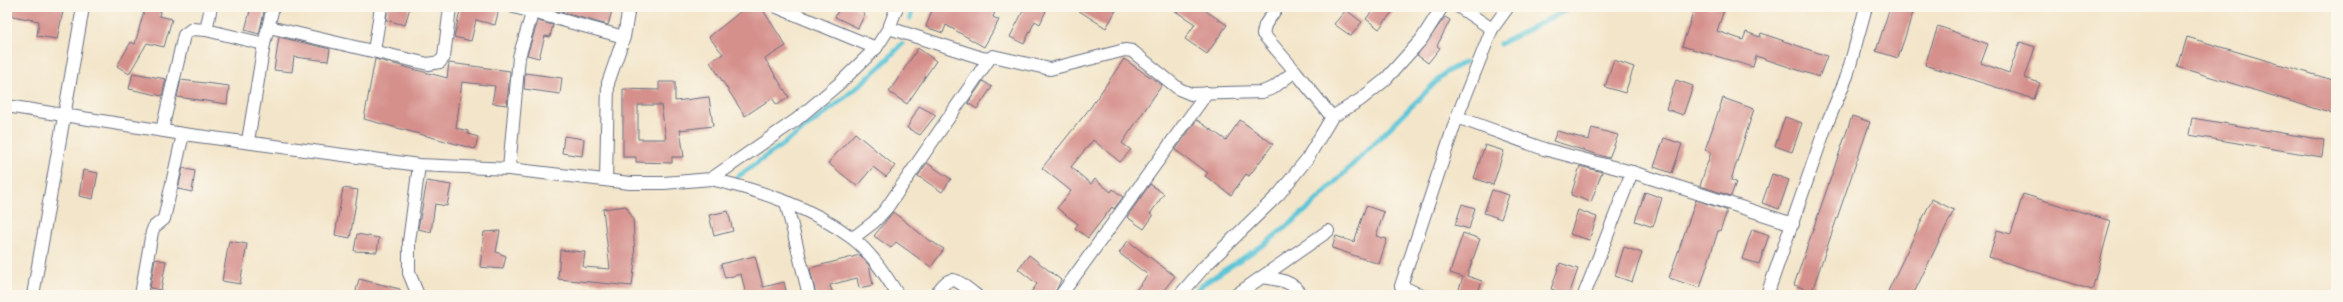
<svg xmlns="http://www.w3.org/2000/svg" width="2343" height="302" font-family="'Playpen Sans',sans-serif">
<rect width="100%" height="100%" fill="#fbf7ec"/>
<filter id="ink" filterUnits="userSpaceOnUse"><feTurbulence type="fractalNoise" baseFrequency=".025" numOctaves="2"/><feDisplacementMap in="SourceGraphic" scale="8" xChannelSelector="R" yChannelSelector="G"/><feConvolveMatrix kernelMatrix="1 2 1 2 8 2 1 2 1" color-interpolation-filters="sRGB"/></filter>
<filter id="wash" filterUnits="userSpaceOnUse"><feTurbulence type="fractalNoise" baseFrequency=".012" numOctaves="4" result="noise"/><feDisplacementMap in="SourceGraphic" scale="16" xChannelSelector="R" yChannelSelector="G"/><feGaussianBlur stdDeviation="0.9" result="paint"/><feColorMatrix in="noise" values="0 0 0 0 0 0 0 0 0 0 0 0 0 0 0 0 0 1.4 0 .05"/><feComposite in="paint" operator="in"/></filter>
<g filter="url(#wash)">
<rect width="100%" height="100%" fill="#f3e5c9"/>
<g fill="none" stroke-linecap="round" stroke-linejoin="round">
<g stroke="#5cc5d8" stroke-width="5">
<path d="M910 18 913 7"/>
<path d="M1500 44 1572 7"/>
<path d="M733 180C791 138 854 97 902 44"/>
<path d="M1192 295 1203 284 1266 243 1310 207 1446 72 1465 62"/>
</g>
</g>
<g id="blocks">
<g fill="#d6908c" fill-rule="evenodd">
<path d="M7 7H64L57 39 37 36 39 21 7 15Z"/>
<path d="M145 7H162L159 16 172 19 164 47 147 43 129 74 117 66 131 42 135 44Z"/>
<path d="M251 7H265L259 34 245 30Z"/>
<path d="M388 7H410L405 25 386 20Z"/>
<path d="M461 7 499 9 495 25 476 20 471 41 454 37Z"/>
<path d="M558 7H613L608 25 557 11Z"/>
<path d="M746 7H761L786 46 765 59 789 97 777 105 772 98 745 116 710 62 723 54 709 37Z"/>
<path d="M840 7H855L865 14 858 28 835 17Z"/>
<path d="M933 7H997L993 17 999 20 984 47 946 25 943 33 926 27Z"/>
<path d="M1025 7H1037L1046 11 1040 24 1035 21 1024 44 1010 37Z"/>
<path d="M1073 7H1118L1106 28Z"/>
<path d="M1169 7H1200L1227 25 1207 54 1185 39 1195 24Z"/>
<path d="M1375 7H1396L1379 29 1366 19Z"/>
<path d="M1695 7H1725L1717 31 1743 40 1746 32 1760 37 1761 33 1827 56 1819 77 1756 56 1753 67 1682 46Z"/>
<path d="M1890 7H1915L1898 58 1876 51Z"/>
<path d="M1346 10 1362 22 1351 36 1334 24Z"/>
<path d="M1445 17 1450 20 1437 46 1440 48 1428 63 1417 55Z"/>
<path d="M538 21 553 25 550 37 545 36 539 58 527 55Z"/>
<path d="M1938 26 1988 44 1981 63 2009 73 2020 42 2035 47 2025 78 2040 83 2034 99 1925 65Z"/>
<path d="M279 37 330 49 328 61 294 57 292 72 274 70Z"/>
<path d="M2187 37 2336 81V115L2178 67Z"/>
<path d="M918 48 936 61 907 104 889 92Z"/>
<path d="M375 59 447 78 449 63 510 71 507 105 492 103 495 86 462 82 456 128 468 131V134L478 137 475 149 364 119Z"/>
<path d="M1124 59 1162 85 1122 143 1131 150 1120 162 1093 140 1071 167 1091 184 1095 179 1111 192 1113 189 1123 197 1114 209 1112 207 1088 238 1075 228 1078 224 1057 208 1071 191 1042 168 1090 108Z"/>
<path d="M1614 60 1634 67 1625 93 1605 87Z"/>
<path d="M133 73 166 79 162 96 129 89Z"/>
<path d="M525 73 562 78 560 94 524 89Z"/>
<path d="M181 80 229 86 227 104 177 97Z"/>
<path d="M1676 80 1693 86 1683 115 1666 109Z"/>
<path d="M983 81 992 87 977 109 968 103Z"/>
<path d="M659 82H675V101L709 97 713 126 680 130 684 157H672V163L636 162V157H623V89L659 90ZM638 105H661L666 139H638Z"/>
<path d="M1723 98 1754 109 1731 180 1736 182 1731 196 1700 186 1711 152 1705 150Z"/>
<path d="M919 106 936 115 920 135 907 128Z"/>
<path d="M1852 116 1870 122 1812 291 1794 285Z"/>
<path d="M1785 117 1802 123 1792 152 1775 146Z"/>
<path d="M2192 118 2324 140 2322 157 2189 135Z"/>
<path d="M1197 120 1226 140 1240 120 1273 144 1249 176 1246 174 1231 195 1205 176 1208 173 1175 150Z"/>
<path d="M1592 128 1618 135 1609 158 1553 141 1557 131 1589 140Z"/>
<path d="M855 133 895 166 886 177 873 167 857 186 828 163Z"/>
<path d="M564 136 584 139 582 156 562 153Z"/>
<path d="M1664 138 1682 144 1672 173 1654 167Z"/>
<path d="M1485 145 1504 151 1493 185 1474 178Z"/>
<path d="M927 163 951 179 942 192 918 176Z"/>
<path d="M1580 166 1602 172 1591 202 1571 195Z"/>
<path d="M183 168 195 171 192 192 178 189Z"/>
<path d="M83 170 98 173 93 199 79 196Z"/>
<path d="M1772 174 1789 180 1779 209 1762 203Z"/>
<path d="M427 181 451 185 447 206 435 204 431 232 418 229Z"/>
<path d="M1150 184 1164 194 1150 214 1153 216 1144 229 1127 217Z"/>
<path d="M343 188 358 190 350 238 335 235Z"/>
<path d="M1492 190 1509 195 1501 219 1484 213Z"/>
<path d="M1645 192 1662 198 1653 227 1635 221Z"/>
<path d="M2023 194 2111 221 2092 290 1989 257 1997 230 2011 234Z"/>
<path d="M1932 199 1954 210 1913 295H1896L1888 291Z"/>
<path d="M1696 200 1726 210V214L1720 231H1718L1700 288 1669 278Z"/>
<path d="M1462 204 1475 208 1469 229 1455 225Z"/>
<path d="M626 206 633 218 635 261 632 286 558 279 560 250 585 252 583 267 610 269 603 209Z"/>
<path d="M1366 206 1384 212 1376 236 1387 239 1379 264 1332 248 1336 236 1354 242Z"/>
<path d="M1578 210 1597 217 1589 240 1570 234Z"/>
<path d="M728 211 733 231 714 236 709 215Z"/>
<path d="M893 212 926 238 944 249 931 267 896 242 891 248 874 236Z"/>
<path d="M1752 229 1769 235 1759 264 1742 259Z"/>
<path d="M500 231 496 252 506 256 503 269 480 267 484 232Z"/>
<path d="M1463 233 1480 239 1467 276 1482 281 1477 295H1457L1463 277 1450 273Z"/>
<path d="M357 234 379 238 377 252 354 251Z"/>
<path d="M229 241 247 244 240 284 222 281Z"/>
<path d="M1128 241 1175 276 1160 295H1132L1148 275 1119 253Z"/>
<path d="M1624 247 1642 253 1632 282 1615 276Z"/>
<path d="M860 255 869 265 873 285 859 288 857 278 830 285 833 295H816L810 268Z"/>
<path d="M1029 255 1061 280 1054 295H1029L1037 284 1018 269Z"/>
<path d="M755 256 763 287 784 282 787 295H746L741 274 725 278 721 264Z"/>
<path d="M155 259 166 261 161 290 150 288Z"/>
<path d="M1560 263 1578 269 1569 295 1551 289Z"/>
<path d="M359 279 400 289V295H355Z"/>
</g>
</g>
</g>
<g filter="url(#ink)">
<use href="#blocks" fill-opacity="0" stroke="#676f83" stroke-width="1"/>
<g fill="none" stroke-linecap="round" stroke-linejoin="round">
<g stroke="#676f83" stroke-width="14">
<g id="minor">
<path d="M514 7 624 37"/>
<path d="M777 7 876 48"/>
<path d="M1277 7 1265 25 1263 34 1295 71"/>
<path d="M1459 7 1492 29"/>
<path d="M269 27 428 64 440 62 444 57 450 7"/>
<path d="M889 28 982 58 989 59 993 56 1050 69 1125 50 1132 51 1179 89 1191 94 1262 92 1273 88 1295 71 1332 117"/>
<path d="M206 30 211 7"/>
<path d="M374 51 381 7"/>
<path d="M7 106 183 134 419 165 509 169 630 183H664L711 179 796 120 841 82 876 48 889 28 897 7"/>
<path d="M1457 117 1544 149 1632 172 1793 224"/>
<path d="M162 130 184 35 192 29 206 30 264 44"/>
<path d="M248 141 264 44 273 7"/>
<path d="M509 169 519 57 534 7"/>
<path d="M711 179C761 191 811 207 852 238 871 252 886 276 898 295"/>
<path d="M606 180 608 83 624 37 629 7"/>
<path d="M786 202 809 295"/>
<path d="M853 238 874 222 886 209 989 59"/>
<path d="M1262 277 1328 231"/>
<path d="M33 295 83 7"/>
<path d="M141 295 152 232 154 227 164 219 183 134"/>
<path d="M418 295 409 273V242L419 165"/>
<path d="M936 295C951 270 957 281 976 295"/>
<path d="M1061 295 1207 93"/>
<path d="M1180 295 1204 267 1279 194 1307 159 1332 117 1360 100 1385 80 1421 40 1442 7"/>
<path d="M1236 295 1262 277C1276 279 1295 281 1301 295"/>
<path d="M1420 295 1401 286 1457 117 1492 29 1508 7"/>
<path d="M1584 295 1632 172"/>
<path d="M1767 295 1826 126 1847 76 1866 7"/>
</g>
</g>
<use href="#minor" stroke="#fff" stroke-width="12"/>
</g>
</g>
<rect width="2343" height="302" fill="none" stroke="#fbf7ec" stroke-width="24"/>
</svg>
